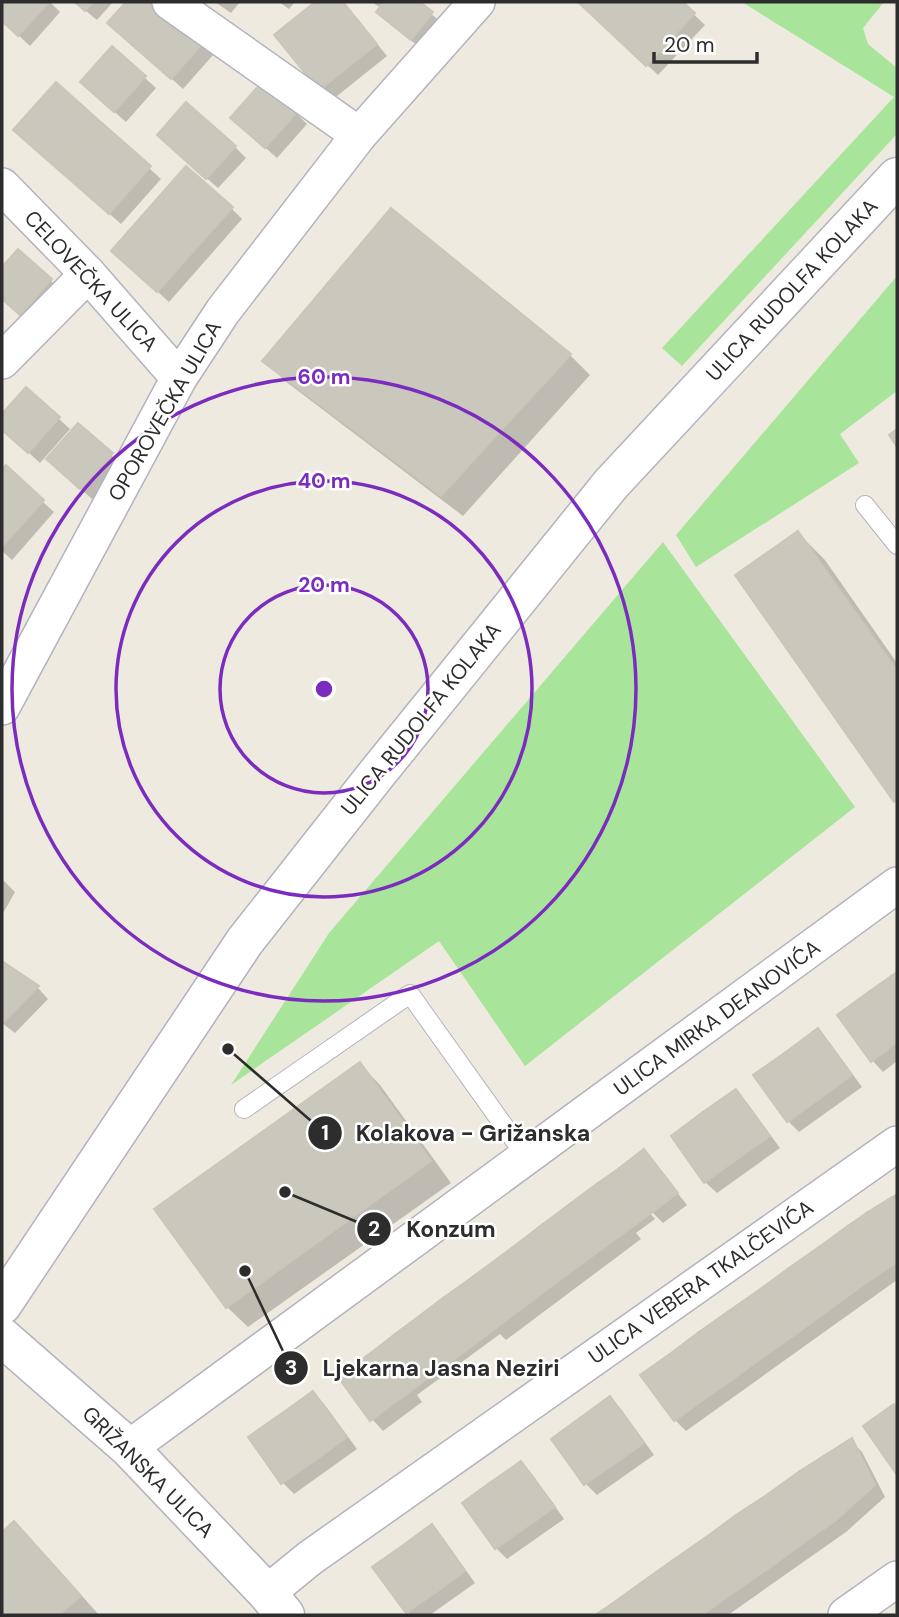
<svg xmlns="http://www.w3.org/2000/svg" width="899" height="1617" font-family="'DM Sans',sans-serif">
<rect width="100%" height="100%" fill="#eeeadf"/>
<g fill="#a8e59b">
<path d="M742 2H884L863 28 868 44 897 68V134L682 366 662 348 894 97Z"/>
<path d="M897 276V391L840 434 859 463 696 567 676 535Z"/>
<path d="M663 542 855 807 525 1066 439 941 231 1085 329 933Z"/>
</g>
<g fill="#0003">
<path d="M2 2H50L60 12 30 46 2 20Z"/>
<path d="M75 2H113L97 20Z"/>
<path d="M128 2H154L213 55 183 89 110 23Z"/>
<path d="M215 2H240L231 13Z"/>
<path d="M279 2H295L289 9Z"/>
<path d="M318 2H343L387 56 332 100 277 35Z"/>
<path d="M372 2H417L443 24 423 50 389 23 378 12 381 8Z"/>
<path d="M580 2H681L705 25 658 75Z"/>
<path d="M112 48 156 88 126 122 93 93Z"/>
<path d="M56 84 161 179 121 224 27 141Z"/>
<path d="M296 113 307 124 277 158 244 129Z"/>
<path d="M170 146 235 147 246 158 218 188Z"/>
<path d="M231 208 242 219 169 302 125 262Z"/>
<path d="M18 251 62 291 32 325 2 298V270Z"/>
<path d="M570 355 590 375 463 516 285 381 264 360Z"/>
<path d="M26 389 70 429 40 463 2 428V417Z"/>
<path d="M111 455 122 466 92 499 59 470Z"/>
<path d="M6 468 54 512 12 560 2 551V472Z"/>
<path d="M798 533 825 560 897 663V802L738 576Z"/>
<path d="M2 879 15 892 2 915Z"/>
<path d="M2 963 38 988 48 999 15 1033 2 1023Z"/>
<path d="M897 974V1061L883 1072 872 1060 839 1015Z"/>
<path d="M818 1031 829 1042 862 1087 799 1132 788 1121Z"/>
<path d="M360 1064 380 1085 451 1183 248 1327 227 1307Z"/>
<path d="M736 1091 747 1103 780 1148 717 1193 705 1182Z"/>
<path d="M644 1151 687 1205 663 1223 652 1212 650 1213 655 1219 636 1233 641 1239 506 1340 500 1334 417 1395 422 1402 383 1431 372 1419Z"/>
<path d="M897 1193V1280L686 1431 675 1420 642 1375Z"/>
<path d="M313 1393 324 1404 357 1449 294 1494 283 1483Z"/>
<path d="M610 1398 621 1409 654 1455 597 1495 586 1484 553 1439Z"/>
<path d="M851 1441 862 1452 885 1497 846 1532 728 1615H598L800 1472Z"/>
<path d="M521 1463 532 1474 564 1519 507 1559 496 1548 464 1503Z"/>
<path d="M14 1523 41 1550 99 1615H2V1534Z"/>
<path d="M432 1527 443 1538 475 1583 430 1615H410L374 1567Z"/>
</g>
<g fill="#cac8bd" stroke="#cac7b8" stroke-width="2">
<path d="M2 2H49L18 36 2 21Z"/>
<path d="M75 2H93L85 11Z"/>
<path d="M126 2H157L203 43 171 79 107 23Z"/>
<path d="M315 2H343L377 44 319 90 274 35Z"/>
<path d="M384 2H420L433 12 411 40 376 12Z"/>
<path d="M578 2H683L695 13 646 66Z"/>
<path d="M112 46 146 76 114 112 80 82Z"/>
<path d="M263 81 297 112 265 148 230 118Z"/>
<path d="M56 82 103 124 61 172 13 130Z"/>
<path d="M186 102 236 146 206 179 157 135Z"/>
<path d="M103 124 151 166 109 214 61 172Z"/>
<path d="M186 166 233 207 157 292 111 251Z"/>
<path d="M391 208 571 354 441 496 262 361Z"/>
<path d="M18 249 52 279 20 315 2 299V267Z"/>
<path d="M26 387 60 417 28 453 2 430V414Z"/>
<path d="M78 423 113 453 80 489 46 459Z"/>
<path d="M897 429V447L889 435Z"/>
<path d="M6 465 44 500 2 547V469Z"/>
<path d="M798 531 897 671V799L894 802 735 575Z"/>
<path d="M2 961 39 986 3 1023 2 1022Z"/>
<path d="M897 972V1029L870 991Z"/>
<path d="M870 991 897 1029V1042L871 1062 837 1015Z"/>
<path d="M818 1028 852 1075 819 1099 786 1052Z"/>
<path d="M786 1052 819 1099 787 1122 753 1075Z"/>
<path d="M360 1062 431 1161 226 1308 154 1209Z"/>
<path d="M736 1089 770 1136 737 1159 703 1112Z"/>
<path d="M703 1112 737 1159 704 1183 671 1136Z"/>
<path d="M644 1149 678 1193 651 1213 618 1169Z"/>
<path d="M618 1169 651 1213 632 1227 598 1183Z"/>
<path d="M598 1183 632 1227 576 1268 543 1224Z"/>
<path d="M892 1197 897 1204V1252L868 1212Z"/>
<path d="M868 1212 897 1252V1262L882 1272 848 1226Z"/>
<path d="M543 1224 576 1268 533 1300 501 1256Z"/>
<path d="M848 1226 882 1272 852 1293 819 1247Z"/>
<path d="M819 1247 852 1293 822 1315 789 1268Z"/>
<path d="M501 1256 533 1300 493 1330 460 1286Z"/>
<path d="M789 1268 822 1315 793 1336 759 1290Z"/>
<path d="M460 1286 493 1330 476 1343 443 1298Z"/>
<path d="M759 1290 793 1336 763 1357 729 1311Z"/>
<path d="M443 1298 476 1343 460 1355 426 1311Z"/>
<path d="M426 1311 460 1355 443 1367 410 1323Z"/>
<path d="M729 1311 763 1357 733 1379 699 1332Z"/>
<path d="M410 1323 443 1367 428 1378 395 1334Z"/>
<path d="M699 1332 733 1379 703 1400 670 1354Z"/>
<path d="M395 1334 428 1378 412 1390 380 1346Z"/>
<path d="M380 1346 412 1390 370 1421 338 1377Z"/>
<path d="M670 1354 703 1400 674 1421 640 1375Z"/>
<path d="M313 1391 347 1437 314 1461 281 1414Z"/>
<path d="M610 1396 644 1443 614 1464 580 1418Z"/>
<path d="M894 1404 897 1408V1475L863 1426Z"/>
<path d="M281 1414 314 1461 281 1484 248 1437Z"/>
<path d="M580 1418 614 1464 584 1485 551 1439Z"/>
<path d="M852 1438 875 1485 835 1521 800 1471Z"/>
<path d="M521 1461 555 1507 525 1528 491 1482Z"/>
<path d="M800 1471 835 1521 803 1543 768 1494Z"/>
<path d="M491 1482 525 1528 495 1549 462 1503Z"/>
<path d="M768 1494 803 1543 772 1566 736 1515Z"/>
<path d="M736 1515 772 1566 740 1588 705 1538Z"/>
<path d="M14 1521 81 1596 59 1615H2V1532Z"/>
<path d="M432 1524 465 1571 436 1592 402 1546Z"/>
<path d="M705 1538 740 1588 709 1610 673 1560Z"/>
<path d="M402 1546 436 1592 406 1613 372 1567Z"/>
<path d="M673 1560 709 1610 701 1615H665L641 1583Z"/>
<path d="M641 1583 665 1615H617L610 1605Z"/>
<path d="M610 1605 617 1615H595Z"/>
</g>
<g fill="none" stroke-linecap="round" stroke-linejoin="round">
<g stroke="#b3b3c0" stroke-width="20">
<g id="lane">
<path d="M865 505 897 545"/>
<path d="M244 1109 410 994 527 1158"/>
</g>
</g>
<g stroke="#b3b3c0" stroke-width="38">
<g id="street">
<path d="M170 2 359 135"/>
<path d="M2 186 88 274 179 378"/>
<path d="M2 361 88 274"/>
<path d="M2 707 179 378 223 311 359 135 477 2"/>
<path d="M129 1448 897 885"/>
<path d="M267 1593 310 1558 897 1144"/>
<path d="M846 1615 897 1579"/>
</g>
</g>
<g stroke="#b3b3c0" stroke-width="41">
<g id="secondary">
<path d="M2 1305 245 941 375 776 611 484 897 177"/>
<path d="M2 1337 129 1448 267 1593 285 1615"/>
</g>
</g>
<use href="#lane" stroke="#fff" stroke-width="18"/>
<use href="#street" stroke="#fff" stroke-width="35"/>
<use href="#secondary" stroke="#fff" stroke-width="38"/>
</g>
<g fill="none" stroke="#7b2cbf" stroke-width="3.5">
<circle cx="324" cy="689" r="104"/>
<circle cx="324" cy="689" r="208"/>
<circle cx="324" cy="689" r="312"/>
</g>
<g text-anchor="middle" stroke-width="5" stroke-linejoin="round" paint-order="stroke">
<g font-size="21" fill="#2d2d2d" stroke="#fff">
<text transform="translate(91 281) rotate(47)" y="7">CELOVEČKA ULICA</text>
<text transform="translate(792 290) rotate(-47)" y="7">ULICA RUDOLFA KOLAKA</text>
<text transform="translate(165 411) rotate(-60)" y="7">OPOROVEČKA ULICA</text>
<text transform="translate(421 719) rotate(-51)" y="7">ULICA RUDOLFA KOLAKA</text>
<text transform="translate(717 1018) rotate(-36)" y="7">ULICA MIRKA DEANOVIĆA</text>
<text transform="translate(701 1282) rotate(-35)" y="7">ULICA VEBERA TKALČEVIĆA</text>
<text transform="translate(148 1472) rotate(45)" y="7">GRIŽANSKA ULICA</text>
</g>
</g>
<circle cx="324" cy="689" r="10" fill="#7b2cbf" stroke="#fff" stroke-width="3.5"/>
<g font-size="21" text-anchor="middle" font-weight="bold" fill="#7b2cbf" stroke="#fff" stroke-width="5" stroke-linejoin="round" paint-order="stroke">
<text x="324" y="384">60 m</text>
<text x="324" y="488">40 m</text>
<text x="324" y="592">20 m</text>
</g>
<path fill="none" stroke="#2d2d2d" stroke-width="2.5" d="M228 1049L325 1133M285 1192L374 1229M245 1271L291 1368"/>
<g fill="#2d2d2d" stroke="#fff" stroke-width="2.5">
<circle cx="228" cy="1049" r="7"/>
<circle cx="285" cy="1192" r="7"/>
<circle cx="245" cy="1271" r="7"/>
<circle cx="325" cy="1133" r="18"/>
<circle cx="374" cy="1229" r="18"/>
<circle cx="291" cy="1368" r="18"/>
</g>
<g font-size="21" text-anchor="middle" font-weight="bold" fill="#fff">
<text x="325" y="1140">1</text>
<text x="374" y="1236">2</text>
<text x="291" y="1375">3</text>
</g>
<g font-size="23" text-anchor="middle" font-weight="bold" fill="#2d2d2d" stroke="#fff" stroke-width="5" stroke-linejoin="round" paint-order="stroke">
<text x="473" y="1141">Kolakova - Grižanska</text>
<text x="451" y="1237">Konzum</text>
<text x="441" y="1376">Ljekarna Jasna Neziri</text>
</g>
<rect width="899" height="1617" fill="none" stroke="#2d2d2d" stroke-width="7"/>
<path d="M654 52v10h103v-10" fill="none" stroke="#2d2d2d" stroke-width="3.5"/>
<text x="664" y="52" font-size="21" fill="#2d2d2d" stroke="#ffffff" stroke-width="5" paint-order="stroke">20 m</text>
</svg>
